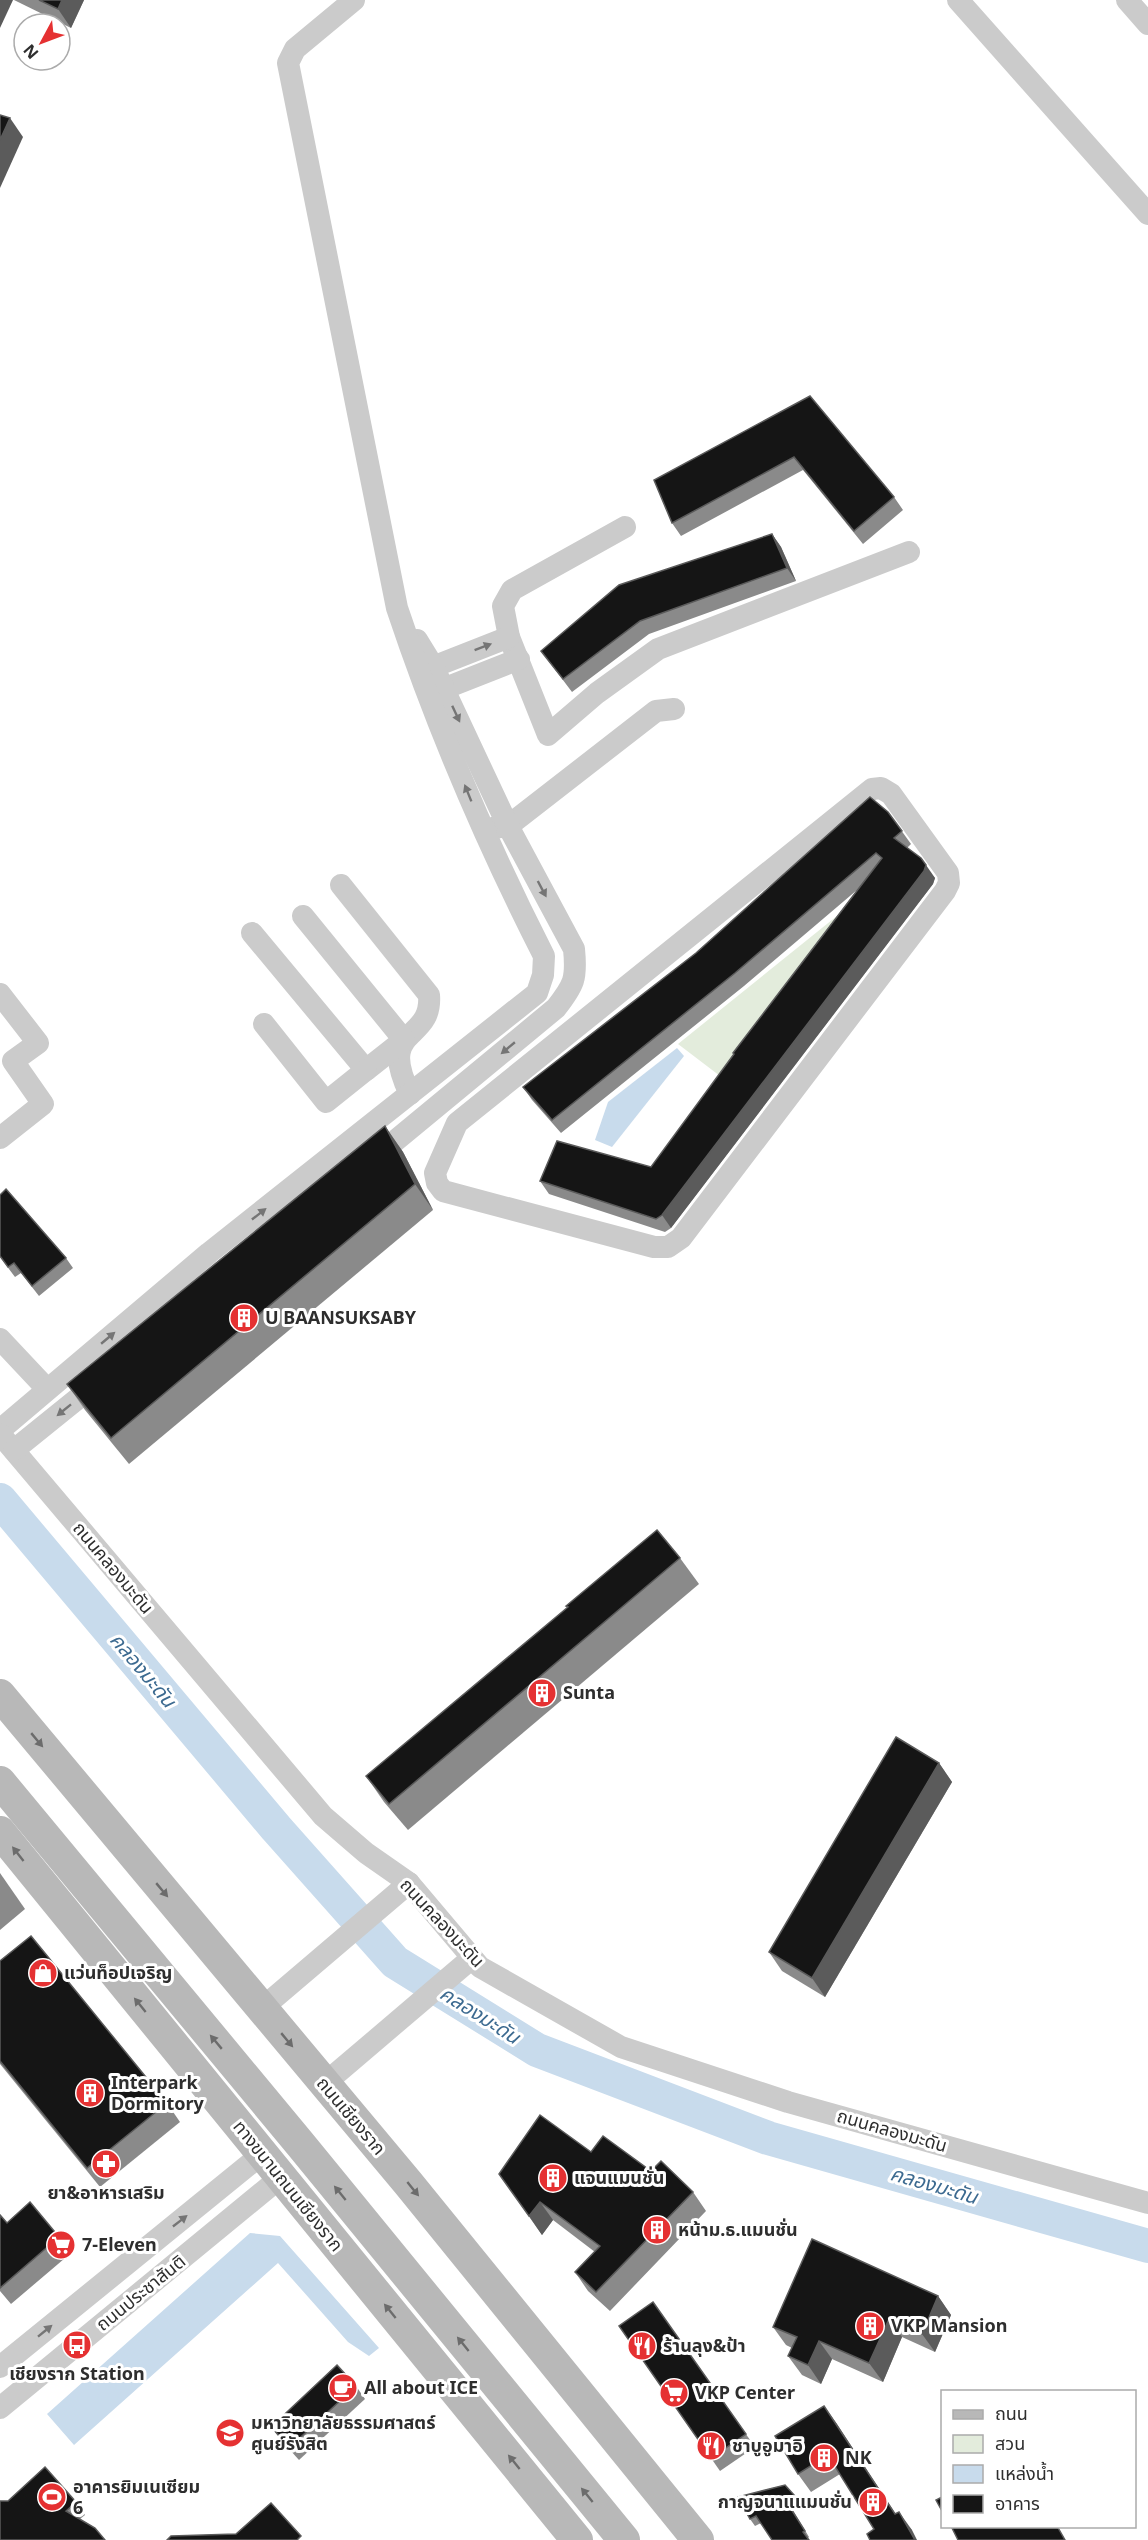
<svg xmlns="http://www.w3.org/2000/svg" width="1148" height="2540" font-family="'Noto Sans','Noto Sans Thai',sans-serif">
<rect width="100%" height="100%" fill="#fff"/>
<path fill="#e3ecdc" d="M858 899 720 1076 678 1044Z"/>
<g fill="#c8dbec">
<path d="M677 1048 684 1056 612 1147 595 1140 608 1102Z"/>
<path d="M250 2233 280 2236 379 2348 369 2356 348 2342 278 2263 74 2445 47 2414Z"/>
</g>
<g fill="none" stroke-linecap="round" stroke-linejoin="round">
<path stroke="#c8dbec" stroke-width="34" d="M0 1500 276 1828 395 1962 537 2050 768 2138 1148 2246"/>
<g stroke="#cbcbcb" stroke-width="22">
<path d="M958 0 1148 214"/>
<path d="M1127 0 1148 24"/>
<path d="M625 527 512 590 503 606 509 637 548 735 597 693 658 649 909 552"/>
<path d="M420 672 509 637"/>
<path d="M430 691 443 689 519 659"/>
<path d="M881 788 891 794 948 873 949 883 945 891 681 1238 668 1247H654L443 1191 437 1183 435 1173 457 1123 872 789Z"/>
<path d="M493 828 508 826 656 711 674 709"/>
<path d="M341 885 429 995C433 1043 376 1025 410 1094"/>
<path d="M252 933 366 1070 404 1040 303 916"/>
<path d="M0 994 38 1043 13 1061 43 1104 0 1138"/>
<path d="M264 1024 326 1102 366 1070"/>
<path d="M372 1160 556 1008C574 985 577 979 574 949L508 826 433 666 417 640"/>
<path d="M0 1339 47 1389"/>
<path d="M0 1430 209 1253 537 993 543 975 544 956C487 844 437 728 397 608L288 63 295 49 354 0"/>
<path d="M0 1434 323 1816 366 1853 409 1883 480 1967 621 2047 788 2102 1148 2203"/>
<path d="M14 1450 102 1379"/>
<path d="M261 2009 409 1883"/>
<path d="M324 2084 472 1958"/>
<path d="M0 2367 262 2154"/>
<path d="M0 2408 281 2177"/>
</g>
<g stroke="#b8b8b8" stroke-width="32">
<path d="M0 1695 408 2183 698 2540"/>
<path d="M0 1782 301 2145 624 2540"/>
<path d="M0 1832 577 2540"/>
</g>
</g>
<g fill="#8a8a8a">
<path d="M14 0H84L71 28Z"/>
<path d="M810 396 894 497 903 510 863 544 803 470 681 536 672 523Z"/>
<path d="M772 534 781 547 796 581 649 634 572 692 541 651Z"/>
<path d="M888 812 911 844 907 848 935 878 933 884 671 1228 665 1232 549 1194 540 1181 651 1167 734 1055 733 1053 857 890 744 986 561 1133 532 1100 523 1087Z"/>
<path d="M385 1126 403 1152 433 1210 129 1464 85 1410 67 1384Z"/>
<path d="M0 1195 66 1258 73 1268 39 1296 21 1273 15 1277 0 1257Z"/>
<path d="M680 1558 699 1584 408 1830 384 1802 366 1776Z"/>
<path d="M939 1763 952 1782 825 1997 782 1971 769 1952Z"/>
<path d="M0 1873 25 1909 0 1930Z"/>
<path d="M0 1961 167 2103 180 2122 100 2187 0 2064Z"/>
<path d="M591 2152 651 2171 693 2192 706 2211 610 2311 588 2291 575 2272 595 2252 553 2220 542 2235 499 2174Z"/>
<path d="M0 2215 7 2223 59 2237 71 2253 11 2304 0 2291Z"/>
<path d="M938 2296 951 2315 935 2352 902 2337 883 2382 832 2359 821 2384 802 2375 788 2356 792 2348 786 2345 773 2327Z"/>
<path d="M653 2302 755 2447 720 2471 619 2326Z"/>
<path d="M356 2386 365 2399 299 2460 281 2440 271 2427Z"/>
<path d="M824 2406 895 2514 912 2530 874 2529 840 2474 811 2492 798 2474Z"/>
<path d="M795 2496 800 2502 791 2507 809 2537 808 2538 761 2523 755 2526 750 2519Z"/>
<path d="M76 2502 85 2515 80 2519 0 2540Z"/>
</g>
<g fill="#5b5b5b">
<path d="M0 0H13L0 28Z"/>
<path d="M62 0H84L71 28 58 9Z"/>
<path d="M10 118 23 137 0 188V140Z"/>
<path d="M772 534 781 547 796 581 787 568Z"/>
<path d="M926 865 935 878 933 884 671 1228 662 1215Z"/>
<path d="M385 1126 403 1152 433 1210 415 1184Z"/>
<path d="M939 1763 952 1782 825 1997 812 1978Z"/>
<path d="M540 2202 553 2220 542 2235 529 2216Z"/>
<path d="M938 2296 951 2315 935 2352 922 2334Z"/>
<path d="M889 2319 902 2337 883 2382 869 2363Z"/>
<path d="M819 2341 832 2359 821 2384 808 2365Z"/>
<path d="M824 2406 837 2424 908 2533 895 2514Z"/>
<path d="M899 2512 912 2530 917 2540H915Z"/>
</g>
<g fill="#151515" stroke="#5b5b5b" stroke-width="1.5">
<path d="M39 0H62L58 9Z"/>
<path d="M0 115 10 118 0 140Z"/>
<path d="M810 396 894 497 854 531 794 457 672 523 654 480Z"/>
<path d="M772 534 787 568 640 621 563 679 541 651 619 585Z"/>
<path d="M870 797 888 812 902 831 894 838 921 858 926 865 924 871 662 1215 656 1219 540 1181 557 1141 651 1167 734 1054 733 1053 882 858 876 853 735 973 552 1120 523 1087 696 953Z"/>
<path d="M385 1126 415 1184 111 1438 67 1384Z"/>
<path d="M6 1189 66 1258 32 1286 14 1263 8 1267 0 1256V1195Z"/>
<path d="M657 1530 680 1558 389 1804 366 1776 568 1607 566 1606Z"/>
<path d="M896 1737 939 1763 812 1978 769 1952Z"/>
<path d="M31 1936 167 2103 87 2168 0 2061V1961Z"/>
<path d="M540 2115 591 2152 603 2136 651 2171 661 2161 693 2192 596 2292 575 2272 600 2246 540 2202 529 2216 499 2174Z"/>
<path d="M30 2202 59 2237 0 2288V2215L7 2223Z"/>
<path d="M812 2239 938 2296 922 2334 889 2319 869 2363 819 2341 808 2365 788 2356 797 2337 773 2327Z"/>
<path d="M653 2302 746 2434 711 2458 619 2326Z"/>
<path d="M337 2365 356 2386 290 2447 271 2427Z"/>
<path d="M824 2406 895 2514 899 2512 915 2540H870L867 2534 874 2529 828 2455 798 2474 775 2436Z"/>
<path d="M45 2467 76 2502 66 2511 95 2528 105 2540H0V2501H8Z"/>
<path d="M785 2485 795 2496 786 2501 805 2531 803 2532 809 2540H772L756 2516 750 2519 738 2497Z"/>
<path d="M942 2497V2511L936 2500Z"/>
<path d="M271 2503 301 2536 297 2540H167L171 2536 236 2534Z"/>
<path d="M951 2526H1057L1065 2540H958Z"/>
</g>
<defs><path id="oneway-solid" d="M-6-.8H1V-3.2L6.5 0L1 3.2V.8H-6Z" transform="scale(1.5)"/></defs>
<g fill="#757575">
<use href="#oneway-solid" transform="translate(483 647) rotate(-21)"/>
<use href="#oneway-solid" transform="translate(456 714) rotate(65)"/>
<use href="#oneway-solid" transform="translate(468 793) rotate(-112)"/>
<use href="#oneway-solid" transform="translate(542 889) rotate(62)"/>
<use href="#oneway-solid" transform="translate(508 1048) rotate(140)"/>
<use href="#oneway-solid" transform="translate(259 1214) rotate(-38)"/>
<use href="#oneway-solid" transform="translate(108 1338) rotate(-40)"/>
<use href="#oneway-solid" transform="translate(64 1410) rotate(141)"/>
<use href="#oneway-solid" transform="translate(180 2221) rotate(-38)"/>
<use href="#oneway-solid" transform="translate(45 2331) rotate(-39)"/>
</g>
<g fill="#6c6c6c">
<use href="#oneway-solid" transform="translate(37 1740) rotate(50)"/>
<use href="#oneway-solid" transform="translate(18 1854) rotate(-128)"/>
<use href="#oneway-solid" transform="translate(162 1890) rotate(50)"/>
<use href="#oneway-solid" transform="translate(140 2005) rotate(-129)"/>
<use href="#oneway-solid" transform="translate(287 2040) rotate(50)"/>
<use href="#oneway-solid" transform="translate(216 2042) rotate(-130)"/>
<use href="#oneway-solid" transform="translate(413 2189) rotate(51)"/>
<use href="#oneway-solid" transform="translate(340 2193) rotate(-129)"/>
<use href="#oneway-solid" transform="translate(390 2311) rotate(-129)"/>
<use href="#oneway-solid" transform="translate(463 2344) rotate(-129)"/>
<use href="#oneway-solid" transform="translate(514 2462) rotate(-129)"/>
<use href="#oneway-solid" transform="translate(587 2495) rotate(-129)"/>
</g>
<defs>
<g id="building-disc" transform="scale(1.5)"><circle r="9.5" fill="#e53132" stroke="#fff"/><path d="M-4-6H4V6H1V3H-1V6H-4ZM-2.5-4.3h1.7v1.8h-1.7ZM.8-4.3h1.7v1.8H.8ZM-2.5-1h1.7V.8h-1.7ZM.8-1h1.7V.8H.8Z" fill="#fff"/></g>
<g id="shop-disc" transform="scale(1.5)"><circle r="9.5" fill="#e53132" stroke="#fff"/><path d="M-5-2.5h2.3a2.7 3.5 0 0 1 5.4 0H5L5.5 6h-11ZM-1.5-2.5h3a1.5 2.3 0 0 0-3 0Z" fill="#fff"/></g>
<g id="pharmacy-disc" transform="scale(1.5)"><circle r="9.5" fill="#e53132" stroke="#fff"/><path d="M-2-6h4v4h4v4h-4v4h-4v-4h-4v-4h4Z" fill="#fff"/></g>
<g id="supermarket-disc" transform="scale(1.5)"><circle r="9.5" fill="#e53132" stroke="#fff"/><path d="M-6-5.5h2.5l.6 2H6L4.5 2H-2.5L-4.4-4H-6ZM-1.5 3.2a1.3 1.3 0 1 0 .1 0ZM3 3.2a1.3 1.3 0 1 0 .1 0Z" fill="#fff"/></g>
<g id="bus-disc" transform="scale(1.5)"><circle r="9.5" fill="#e53132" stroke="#fff"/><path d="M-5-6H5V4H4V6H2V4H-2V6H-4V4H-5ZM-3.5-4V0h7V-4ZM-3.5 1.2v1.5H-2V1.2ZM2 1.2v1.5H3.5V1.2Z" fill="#fff"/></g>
<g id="restaurant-disc" transform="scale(1.5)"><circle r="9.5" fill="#e53132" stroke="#fff"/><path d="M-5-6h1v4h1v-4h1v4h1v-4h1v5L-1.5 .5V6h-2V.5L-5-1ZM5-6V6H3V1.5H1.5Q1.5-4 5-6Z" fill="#fff"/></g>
<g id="cafe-disc" transform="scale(1.5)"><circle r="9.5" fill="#e53132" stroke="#fff"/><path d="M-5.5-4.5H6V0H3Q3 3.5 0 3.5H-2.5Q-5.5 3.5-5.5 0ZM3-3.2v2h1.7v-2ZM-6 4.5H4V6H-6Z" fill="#fff"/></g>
<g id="university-disc" transform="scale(1.5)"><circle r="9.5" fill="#e53132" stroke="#fff"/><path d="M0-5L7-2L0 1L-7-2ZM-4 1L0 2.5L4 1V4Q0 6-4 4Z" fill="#fff"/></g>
<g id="stadium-disc" transform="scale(1.5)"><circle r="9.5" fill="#e53132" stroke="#fff"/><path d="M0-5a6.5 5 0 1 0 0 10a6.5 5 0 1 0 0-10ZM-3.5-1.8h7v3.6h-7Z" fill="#fff"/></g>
</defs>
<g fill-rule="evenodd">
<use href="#building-disc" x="244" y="1318"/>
<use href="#building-disc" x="542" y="1693"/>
<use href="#shop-disc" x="43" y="1973"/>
<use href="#building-disc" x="90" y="2093"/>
<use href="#pharmacy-disc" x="106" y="2164"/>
<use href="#building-disc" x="553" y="2178"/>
<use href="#building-disc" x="657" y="2230"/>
<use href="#supermarket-disc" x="61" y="2245"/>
<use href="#building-disc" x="870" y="2326"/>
<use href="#bus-disc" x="77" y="2345"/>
<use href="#restaurant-disc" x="642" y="2346"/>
<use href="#cafe-disc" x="343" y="2388"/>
<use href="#supermarket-disc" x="674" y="2393"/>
<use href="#university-disc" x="230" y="2433"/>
<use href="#restaurant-disc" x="711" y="2446"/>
<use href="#building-disc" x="824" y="2458"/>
<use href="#stadium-disc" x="52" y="2497"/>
<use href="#building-disc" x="873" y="2502"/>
</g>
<g text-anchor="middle" stroke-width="6" stroke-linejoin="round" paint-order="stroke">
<g font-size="18" font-weight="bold" fill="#2e2e2e" stroke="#fff" text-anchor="start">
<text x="265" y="1324">U BAANSUKSABY</text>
<text x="563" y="1699">Sunta</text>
<text x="64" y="1979">แว่นท็อปเจริญ</text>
<text x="111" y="2089">Interpark<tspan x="111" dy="21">Dormitory</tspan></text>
<text x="574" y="2184">แจนแมนชั่น</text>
<text x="106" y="2199" text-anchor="middle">ยา&amp;อาหารเสริม</text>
<text x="678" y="2236">หน้าม.ธ.แมนชั่น</text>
<text x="82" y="2251">7-Eleven</text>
<text x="891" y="2332">VKP Mansion</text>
<text x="663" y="2352">ร้านลุง&amp;ป้า</text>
<text x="77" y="2380" text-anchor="middle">เชียงราก Station</text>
<text x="364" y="2394">All about ICE</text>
<text x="695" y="2399">VKP Center</text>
<text x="251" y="2429">มหาวิทยาลัยธรรมศาสตร์<tspan x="251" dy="21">ศูนย์รังสิต</tspan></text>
<text x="732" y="2452">ชาบูอูมาอิ</text>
<text x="845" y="2464">NK</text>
<text x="73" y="2493">อาคารยิมเนเซียม<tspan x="73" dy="21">6</tspan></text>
<text x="852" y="2508" text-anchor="end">กาญจนาแแมนชั่น</text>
</g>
<g font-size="18" fill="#2e2e2e" stroke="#fff">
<text transform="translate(113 1568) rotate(50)" y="6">ถนนคลองมะดัน</text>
<text transform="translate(442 1923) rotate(47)" y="6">ถนนคลองมะดัน</text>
<text transform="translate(351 2116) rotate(50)" y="6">ถนนเชียงราก</text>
<text transform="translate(892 2131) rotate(16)" y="6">ถนนคลองมะดัน</text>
<text transform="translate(288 2186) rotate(51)" y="6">ทางขนานถนนเชียงราก</text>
<text transform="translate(141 2293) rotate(-39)" y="6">ถนนประชาสันติ</text>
</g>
<g font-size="20" font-style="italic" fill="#3c6a90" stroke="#fff">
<text transform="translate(143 1670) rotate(50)" y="7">คลองมะดัน</text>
<text transform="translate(480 2015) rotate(32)" y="7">คลองมะดัน</text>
<text transform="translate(934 2185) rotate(16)" y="7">คลองมะดัน</text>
</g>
</g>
<rect x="941" y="2390" width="195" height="138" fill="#ffffff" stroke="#ababab" stroke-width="1.5"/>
<rect x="953" y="2410" width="30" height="9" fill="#b8b8b8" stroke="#ababab" stroke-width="1.5"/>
<text x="995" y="2420" font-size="18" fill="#2e2e2e">ถนน</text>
<rect x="953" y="2435" width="30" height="18" fill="#e3ecdc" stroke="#ababab" stroke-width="1.5"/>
<text x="995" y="2450" font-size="18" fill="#2e2e2e">สวน</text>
<rect x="953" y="2465" width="30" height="18" fill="#c8dbec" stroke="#ababab" stroke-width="1.5"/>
<text x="995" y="2480" font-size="18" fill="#2e2e2e">แหล่งน้ำ</text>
<rect x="953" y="2495" width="30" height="18" fill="#151515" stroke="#ababab" stroke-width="1.5"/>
<text x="995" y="2510" font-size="18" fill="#2e2e2e">อาคาร</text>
<g transform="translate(42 42) rotate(229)"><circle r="28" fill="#ffffff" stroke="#ababab" stroke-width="1.5"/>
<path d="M0-4.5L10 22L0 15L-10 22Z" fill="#e53132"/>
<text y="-9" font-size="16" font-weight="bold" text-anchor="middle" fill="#2e2e2e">N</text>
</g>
</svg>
